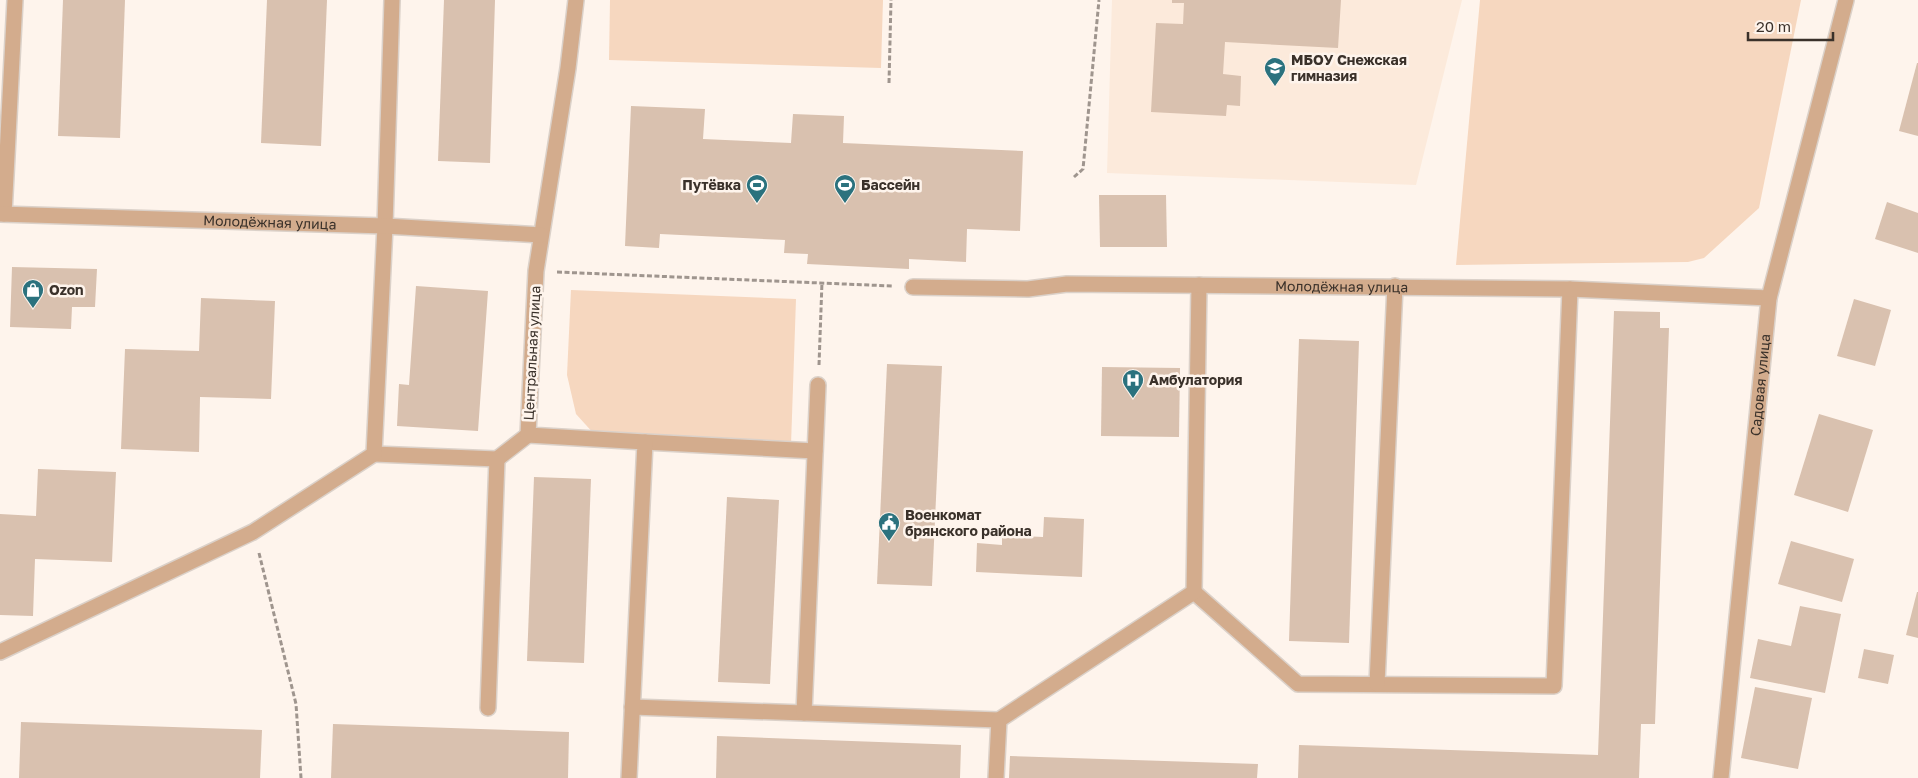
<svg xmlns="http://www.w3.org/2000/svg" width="1918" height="778" font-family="'Golos Text',sans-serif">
<rect width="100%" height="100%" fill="#fef4ec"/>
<path fill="#fceadb" d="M1112 0H1462L1416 185 1107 173Z"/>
<g fill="#f6d7bf">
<path d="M610 0H883L881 68 609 60Z"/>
<path d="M1480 0H1801L1759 208 1704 258 1688 262 1456 265Z"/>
<path d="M571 290 796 299 791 445 595 435 576 414 567 375Z"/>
</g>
<g fill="#d9c1af">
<path d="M63 0H125L120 138 58 136Z"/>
<path d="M267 0H327L321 146 261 143Z"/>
<path d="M444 0H495L490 163 438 161Z"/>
<path d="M1172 0H1341L1338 48 1225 42 1223 74 1241 76 1240 106 1227 105 1226 116 1151 112 1156 23 1183 24 1184 3H1172Z"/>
<path d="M1917 63H1918V136L1899 131Z"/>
<path d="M631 106 705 109 703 139 791 143 793 114 844 116 843 143 1023 151 1020 231 967 229 966 262 909 259V269L807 264 808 254 784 253 785 240 660 234 659 248 625 246Z"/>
<path d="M1099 195H1166L1167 247H1100Z"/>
<path d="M1887 202 1918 213V253L1875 239Z"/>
<path d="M12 267 97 269 95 307H72L71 329 10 327Z"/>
<path d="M416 286 488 291 478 431 397 426 399 384 409 385Z"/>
<path d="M201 298 275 301 271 399 200 397 199 452 121 449 125 349 199 351Z"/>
<path d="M1854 299 1891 310 1875 366 1837 356Z"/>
<path d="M1614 311 1660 312V328H1669L1655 724H1641L1639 778H1298L1299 745 1598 755Z"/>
<path d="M1299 339 1359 341 1349 643 1289 641Z"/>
<path d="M887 364 942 366 932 586 877 584Z"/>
<path d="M1102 367 1180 368 1179 437 1101 436Z"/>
<path d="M1819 414 1873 430 1848 512 1794 495Z"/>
<path d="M38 469 116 472 112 562 35 559 33 616 0 615V514L36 516Z"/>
<path d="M534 477 591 479 584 663 527 661Z"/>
<path d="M727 497 779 500 770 684 718 682Z"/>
<path d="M1044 517 1084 519 1082 577 976 572 977 543 1002 545V535L1043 537Z"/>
<path d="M1791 541 1854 559 1842 602 1778 584Z"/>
<path d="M1917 592H1918V638L1906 635Z"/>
<path d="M1800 606 1841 614 1825 693 1750 678 1758 639 1791 646Z"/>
<path d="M1864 649 1894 655 1888 684 1858 678Z"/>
<path d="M1755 687 1812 698 1798 769 1741 758Z"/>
<path d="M21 722 262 730 260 778H19Z"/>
<path d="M333 724 569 732 568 778H331Z"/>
<path d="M717 736 961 745 960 778H716Z"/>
<path d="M1010 756 1258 764 1257 778H1009Z"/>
</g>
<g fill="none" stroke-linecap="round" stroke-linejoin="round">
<g stroke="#dbd1c9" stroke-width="18">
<g id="lane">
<path d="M4 214 15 0"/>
<path d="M645 442 815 451"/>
<path d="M374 454 497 459 528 435"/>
<path d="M1194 592 1298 684 1554 686 1570 289"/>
<path d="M0 652 253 532 374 454 385 226 392 0"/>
<path d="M1377 684 1395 286"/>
<path d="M632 707 999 720"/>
<path d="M488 708 497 459"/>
<path d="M804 713 818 385"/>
<path d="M996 778 999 720 1194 592 1199 285"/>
</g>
</g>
<g stroke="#dbd1c9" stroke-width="18">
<g id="street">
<path d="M576 0 568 68 536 271 528 435 645 442 629 778"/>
<path id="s1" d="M0 214 385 226 541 235"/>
<path id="s2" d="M913 287 1028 289 1067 284 1570 289 1769 298"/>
<path id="s3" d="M1721 778 1769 298 1846 0"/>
</g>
</g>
<g stroke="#9f958e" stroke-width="3" stroke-dasharray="5 2.5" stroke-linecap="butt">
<path d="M889 83 891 0"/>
<path d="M1074 177 1083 169 1099 0"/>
<path d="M557 272 892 286"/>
<path d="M819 365 822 282"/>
<path d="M259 553 296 704 301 778"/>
</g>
<use href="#lane" stroke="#d3ac8d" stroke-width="15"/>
<use href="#street" stroke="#d3ac8d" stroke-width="15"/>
</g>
<defs>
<g id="school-pin" transform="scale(1.125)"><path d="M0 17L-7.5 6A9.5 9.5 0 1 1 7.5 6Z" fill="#2b727e" stroke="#fef4ec"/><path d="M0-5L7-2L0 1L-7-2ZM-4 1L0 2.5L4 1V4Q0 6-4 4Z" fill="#fff"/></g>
<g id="stadium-pin" transform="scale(1.125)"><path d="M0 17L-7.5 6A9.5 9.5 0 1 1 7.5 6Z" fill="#2b727e" stroke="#fef4ec"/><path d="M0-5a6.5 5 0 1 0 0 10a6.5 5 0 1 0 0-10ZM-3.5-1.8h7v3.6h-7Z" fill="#fff"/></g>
<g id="shop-pin" transform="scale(1.125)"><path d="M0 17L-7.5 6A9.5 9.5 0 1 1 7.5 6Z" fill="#2b727e" stroke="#fef4ec"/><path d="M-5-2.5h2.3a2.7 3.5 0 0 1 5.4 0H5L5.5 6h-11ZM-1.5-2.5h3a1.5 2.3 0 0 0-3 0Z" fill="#fff"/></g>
<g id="hospital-pin" transform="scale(1.125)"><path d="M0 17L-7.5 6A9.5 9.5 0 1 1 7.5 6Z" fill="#2b727e" stroke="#fef4ec"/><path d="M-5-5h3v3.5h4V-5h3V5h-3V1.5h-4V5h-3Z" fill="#fff"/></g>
<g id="civic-pin" transform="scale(1.125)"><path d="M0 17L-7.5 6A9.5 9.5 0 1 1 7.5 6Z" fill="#2b727e" stroke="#fef4ec"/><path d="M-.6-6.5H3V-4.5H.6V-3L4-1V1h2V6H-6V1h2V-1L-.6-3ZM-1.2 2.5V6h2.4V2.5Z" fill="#fff"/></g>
</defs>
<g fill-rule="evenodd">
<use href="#school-pin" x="1275" y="68"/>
<use href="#stadium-pin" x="757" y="185"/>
<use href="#stadium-pin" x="845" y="185"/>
<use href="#shop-pin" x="33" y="290"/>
<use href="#hospital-pin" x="1133" y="380"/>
<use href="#civic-pin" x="889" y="523"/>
</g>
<g text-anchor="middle" stroke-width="5" stroke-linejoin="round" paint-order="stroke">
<g font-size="14" font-weight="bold" fill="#3a312a" stroke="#fef4ec" text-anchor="start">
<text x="1291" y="65">МБОУ Снежская<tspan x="1291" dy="16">гимназия</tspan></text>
<text x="741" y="190" text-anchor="end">Путёвка</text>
<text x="861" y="190">Бассейн</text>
<text x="49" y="295">Ozon</text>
<text x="1149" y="385">Амбулатория</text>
<text x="905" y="520">Военкомат<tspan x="905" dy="16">брянского района</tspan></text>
</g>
<g font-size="14" fill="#3a312a" stroke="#fef4ec">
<text dy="5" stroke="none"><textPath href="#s1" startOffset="270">Молодёжная улица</textPath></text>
<text dy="5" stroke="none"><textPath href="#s2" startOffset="429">Молодёжная улица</textPath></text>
<text transform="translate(532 353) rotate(-87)" y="5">Центральная улица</text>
<text dy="5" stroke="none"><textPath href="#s3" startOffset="395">Садовая улица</textPath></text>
</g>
</g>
<path d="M1748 32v8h85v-8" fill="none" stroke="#3a312a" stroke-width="2.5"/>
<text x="1756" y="32" font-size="15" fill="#3a312a" stroke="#fef4ec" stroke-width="4" paint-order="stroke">20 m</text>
</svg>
